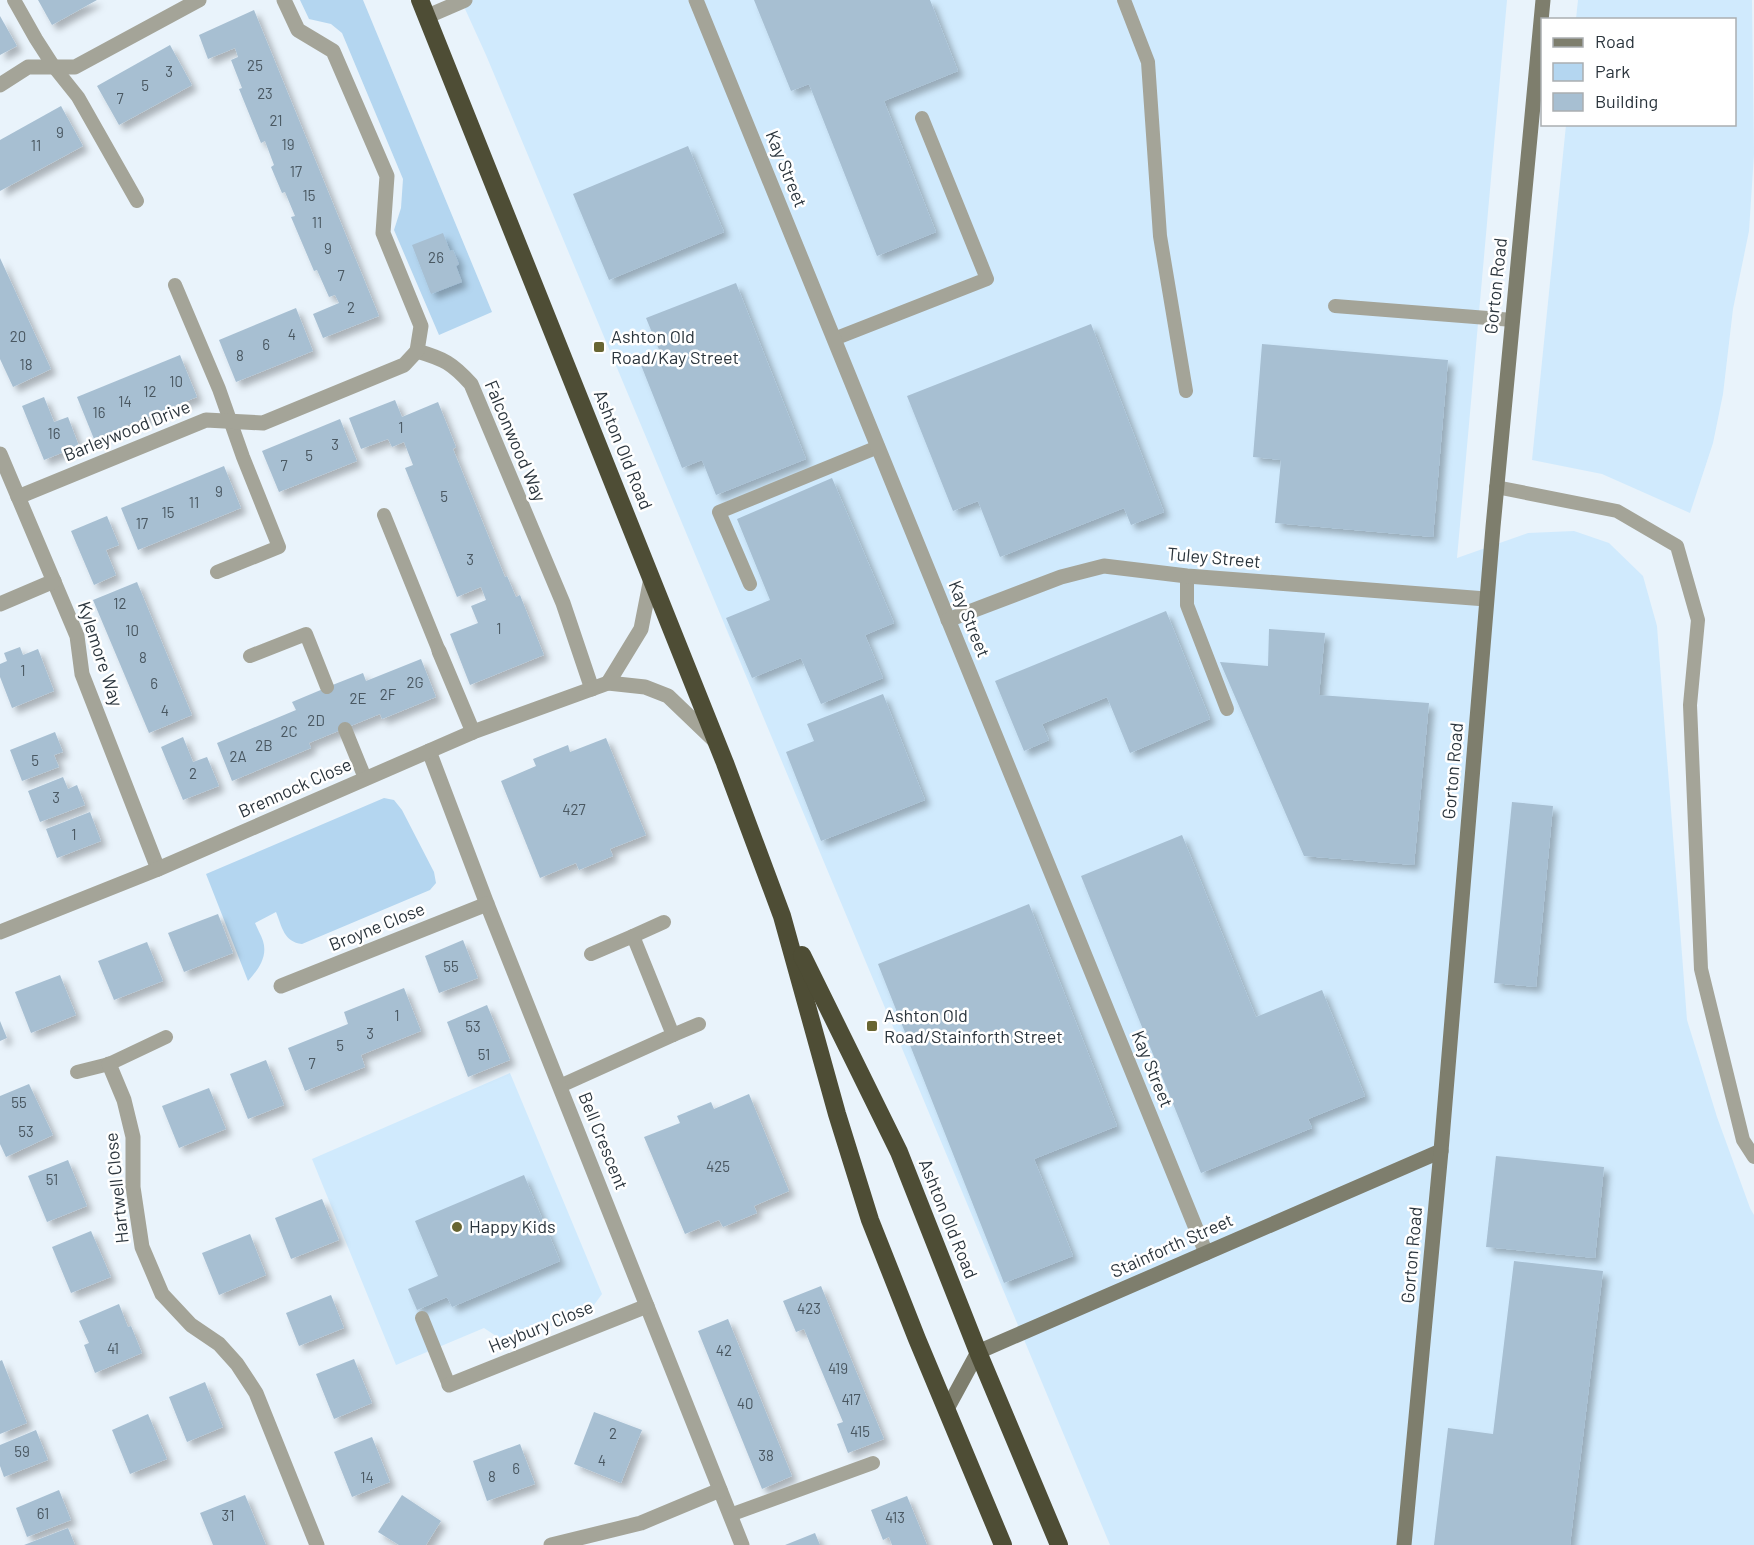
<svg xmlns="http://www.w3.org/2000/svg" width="1754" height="1545" font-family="Barlow,sans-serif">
<defs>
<filter id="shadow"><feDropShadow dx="5.5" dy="5.5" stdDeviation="3" flood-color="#0004"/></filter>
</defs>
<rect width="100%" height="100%" fill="#e9f3fb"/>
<g fill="#d0eafd">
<path d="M461 0H1507L1457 558 1528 533 1574 531 1609 543 1643 576 1657 626 1687 1020 1717 1117 1750 1208 1754 1215V1545H1110L486 55Z"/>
<path d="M1578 0H1752L1754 154 1749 231 1733 309 1723 394 1713 443 1690 513 1602 474 1532 460 1566 125 1734 124V20L1576 19Z"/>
<path d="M510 1073 602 1294 591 1309 508 1344 484 1328 396 1365 312 1159Z"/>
</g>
<g fill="#b4d6f0">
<path d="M300 0H363L492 312 439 335 394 230 401 208 403 179 342 33 331 24 309 19Z"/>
<path d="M384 798 394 800 402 810 434 872 436 883 430 890 302 944C284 942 282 927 276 912L255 923C257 928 261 935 263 941 268 957 258 970 248 981L206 874Z"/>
</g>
<g fill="#a7bfd2" filter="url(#shadow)">
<path d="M38 0H97L52 25Z"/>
<path d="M754 0H930L958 71 884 101 936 232 877 256 809 84 791 91Z"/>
<path d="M254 10 379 316 323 338 313 314 339 303 335 295 329 297 317 270 314 271 291 217 295 216 285 192 282 193 271 167 274 165 265 141 261 143 239 89 242 88 231 60 238 57 235 48 208 59 199 35Z"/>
<path d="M0 16 17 46 0 55Z"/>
<path d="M170 45 192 85 119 125 97 86Z"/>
<path d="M61 106 83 146 0 191V140Z"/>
<path d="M688 146 724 232 609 280 573 194Z"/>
<path d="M443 233 450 251 453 250 459 264 456 266 462 282 431 294 412 245Z"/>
<path d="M0 258 51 369 13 387 0 359Z"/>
<path d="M736 283 806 459 716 495 702 460 682 468 639 360 660 352 646 318Z"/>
<path d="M296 308 313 351 236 382 219 340Z"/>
<path d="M1091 324 1164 512 1131 525 1124 508 1000 557 978 501 953 511 907 396Z"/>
<path d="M1262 344 1448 360 1433 537 1275 523 1281 460 1253 457Z"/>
<path d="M180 355 197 397 94 439 77 397Z"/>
<path d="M44 397 54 422 68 417 79 446 44 460 22 406Z"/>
<path d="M395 400 402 417 438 402 456 447 453 449 505 577 507 576 516 597 520 595 544 655 470 685 450 634 478 623 471 606 486 600 481 587 457 597 405 468 413 465 404 442 392 447 388 439 361 449 349 418Z"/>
<path d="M340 419 357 461 279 492 262 451Z"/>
<path d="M224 466 241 508 138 550 121 508Z"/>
<path d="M832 478 894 623 865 635 883 678 821 704 801 658 752 678 726 618 770 600 737 519Z"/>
<path d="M107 516 119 545 106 550 116 575 94 585 71 531Z"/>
<path d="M137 582 192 715 149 733 93 600Z"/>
<path d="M1166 611 1210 719 1130 753 1107 697 1042 724 1049 740 1024 751 995 681Z"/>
<path d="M1269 629 1325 633 1319 695 1429 703 1414 865 1304 856 1220 662 1268 666Z"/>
<path d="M20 647 23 655 38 649 54 691 12 708 0 677V664L7 661 4 653Z"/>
<path d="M421 659 436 697 382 719 380 714 309 743 311 748 232 781 217 743 296 710 292 702 335 684 363 673 366 681Z"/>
<path d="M883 694 925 800 821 841 786 752 814 741 807 724Z"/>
<path d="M55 732 63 752 54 755 59 767 22 781 10 750Z"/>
<path d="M183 737 193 762 207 757 219 786 183 800 161 747Z"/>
<path d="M606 738 646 835 610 849 613 856 579 870 576 863 540 878 501 781 536 766 533 759 568 745 570 752Z"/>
<path d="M63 777 68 789 77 785 85 805 40 822 28 791Z"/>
<path d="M1512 802 1553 806 1536 987 1494 983Z"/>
<path d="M90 812 101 841 57 858 46 829Z"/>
<path d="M1182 835 1256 1017 1322 990 1365 1096 1308 1119 1312 1128 1201 1173 1081 876Z"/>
<path d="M1029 904 1117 1126 1034 1159 1073 1256 1004 1283 878 964Z"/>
<path d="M218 914 233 953 184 972 168 933Z"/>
<path d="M463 940 478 978 439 993 425 956Z"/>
<path d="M147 942 163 981 114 1000 98 961Z"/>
<path d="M60 975 76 1015 31 1033 15 992Z"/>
<path d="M404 988 421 1031 361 1055 365 1067 305 1091 288 1048 348 1024 344 1012Z"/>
<path d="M487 1005 510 1060 468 1077 447 1022Z"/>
<path d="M0 1021 7 1038 0 1041Z"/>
<path d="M266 1060 284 1105 248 1119 230 1074Z"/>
<path d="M29 1084 53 1135 6 1157 0 1144V1096Z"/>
<path d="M209 1088 226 1129 179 1148 162 1106Z"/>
<path d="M749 1094 789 1191 754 1206 757 1213 723 1227 719 1220 685 1234 644 1137 680 1123 677 1116 711 1102 714 1109Z"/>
<path d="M1496 1156 1604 1167 1595 1258 1486 1247Z"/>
<path d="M68 1160 87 1206 47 1222 28 1176Z"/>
<path d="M524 1175 560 1261 452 1307 447 1297 417 1310 408 1289 438 1276 415 1221Z"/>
<path d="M322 1199 339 1240 291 1259 275 1218Z"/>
<path d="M91 1231 111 1277 71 1293 52 1247Z"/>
<path d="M250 1234 266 1275 219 1295 202 1253Z"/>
<path d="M1514 1261 1603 1271 1570 1545H1434L1448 1428 1493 1434Z"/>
<path d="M821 1286 884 1439 848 1453 837 1424 843 1422 804 1329 796 1332 783 1301Z"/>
<path d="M331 1295 344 1328 299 1346 286 1313Z"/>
<path d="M119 1304 128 1327 131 1326 142 1353 95 1373 84 1345 89 1343 79 1321Z"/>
<path d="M728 1319 792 1476 762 1489 698 1331Z"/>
<path d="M354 1359 372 1403 334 1419 316 1374Z"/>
<path d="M2 1360 27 1423 0 1434V1361Z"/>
<path d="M205 1382 223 1427 187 1442 169 1397Z"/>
<path d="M594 1412 642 1430 621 1483 574 1464Z"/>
<path d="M148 1414 167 1459 130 1474 112 1430Z"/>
<path d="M36 1430 48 1460 4 1477 0 1466V1445Z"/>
<path d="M372 1437 390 1482 352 1497 334 1452Z"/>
<path d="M520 1444 535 1484 487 1501 473 1461Z"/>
<path d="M59 1490 71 1520 27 1537 16 1508Z"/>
<path d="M245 1495 266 1545H213L200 1513Z"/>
<path d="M402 1495 441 1521 426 1545H399L378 1532Z"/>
<path d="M907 1496 919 1525 927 1545H892L889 1537 883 1540 871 1510Z"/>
<path d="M68 1528 75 1545H24Z"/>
<path d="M815 1533 820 1545H785Z"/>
</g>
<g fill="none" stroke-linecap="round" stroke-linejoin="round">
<g stroke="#a4a498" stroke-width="14">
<path d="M14 0 36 39 54 67 78 97 137 201"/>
<path d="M1124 0 1148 62 1160 236 1186 391"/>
<path d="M175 285 219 389 243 457 279 547 217 572"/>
<path d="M1335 306 1513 320"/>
<path d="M834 339 987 279 922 118"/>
<path d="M1496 487 1617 511 1677 546 1698 620 1690 705 1701 969 1743 1140 1754 1157"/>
<path d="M384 515 439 651"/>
<path d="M1187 576V605L1227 709"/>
<path d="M750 584 719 512 878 447"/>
<path d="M250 656 306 634 327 687"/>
<path d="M345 729 365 778"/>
<path d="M633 936 664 922"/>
<path d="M673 1035 699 1024"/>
<path d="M77 1072 109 1064 166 1037"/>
<path d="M560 1086 673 1035 633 936 591 954"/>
<path d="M422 1318 449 1385"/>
<path d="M730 1515 873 1463"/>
</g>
<g stroke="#a4a498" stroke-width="15">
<path d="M284 0 298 30 333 51 387 176 383 233 421 326 417 351C444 359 452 363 471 384L563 603 592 689"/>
<path d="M696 0 1206 1253"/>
<path d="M428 16 465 0"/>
<path d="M0 85 28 67H75L199 0"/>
<path d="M0 454 77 636 82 674 158 869"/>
<path d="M18 497 206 420 263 423 404 365 417 351"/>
<path d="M0 604 54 581"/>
<path d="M948 620 1061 577 1104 566 1187 576 1486 599"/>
<path d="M439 651 473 732"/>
<path d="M608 683 641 629 651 578"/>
<path d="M429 751 487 904 742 1545"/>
<path d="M0 932 158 869 473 732 608 683 645 687 668 696 716 742"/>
<path d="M281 986 487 904"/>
<path d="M109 1064 124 1100 133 1137V1187L142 1247 162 1294 191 1325 219 1344 237 1364 256 1393 317 1545"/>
<path d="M449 1385 647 1306"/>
<path d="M551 1545 641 1523 720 1490"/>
</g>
<g stroke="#7e7e6d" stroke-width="15">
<path d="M947 1409 978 1352 1441 1151"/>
<path d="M1404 1545 1441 1151 1493 527 1543 0"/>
</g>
<g stroke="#4e4d35" stroke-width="18">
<path d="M420 0 725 763 782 916 837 1114 870 1220 917 1339 1003 1545"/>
<path d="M802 955 899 1152 978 1352 1059 1545"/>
</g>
</g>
<g fill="#686532" stroke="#fff" stroke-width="2">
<rect x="593" y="341" width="12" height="12" rx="3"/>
<rect x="866" y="1020" width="12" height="12" rx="3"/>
<circle cx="457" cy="1227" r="6"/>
</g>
<g text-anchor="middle" stroke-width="5" stroke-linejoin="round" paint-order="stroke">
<g font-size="15" fill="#4a5862">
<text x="255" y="71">25</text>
<text x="169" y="77">3</text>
<text x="145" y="91">5</text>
<text x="265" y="99">23</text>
<text x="120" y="104">7</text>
<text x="276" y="126">21</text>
<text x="60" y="138">9</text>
<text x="288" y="150">19</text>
<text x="36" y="151">11</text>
<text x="296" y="177">17</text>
<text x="309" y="201">15</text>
<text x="317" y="228">11</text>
<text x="328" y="254">9</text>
<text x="436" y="263">26</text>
<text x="341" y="281">7</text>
<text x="351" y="313">2</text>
<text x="292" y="340">4</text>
<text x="18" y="342">20</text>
<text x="266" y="350">6</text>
<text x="240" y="361">8</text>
<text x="26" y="370">18</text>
<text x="176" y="387">10</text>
<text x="150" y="397">12</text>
<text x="125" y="407">14</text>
<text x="99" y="418">16</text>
<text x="401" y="433">1</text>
<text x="54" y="439">16</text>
<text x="335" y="450">3</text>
<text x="309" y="461">5</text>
<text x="284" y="471">7</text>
<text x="219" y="497">9</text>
<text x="444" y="502">5</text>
<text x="194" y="508">11</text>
<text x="168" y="518">15</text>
<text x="142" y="529">17</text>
<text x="470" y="565">3</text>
<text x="120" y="609">12</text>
<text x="499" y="634">1</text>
<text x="132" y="636">10</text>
<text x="143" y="663">8</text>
<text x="23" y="676">1</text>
<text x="415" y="688">2G</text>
<text x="154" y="689">6</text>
<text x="388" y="700">2F</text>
<text x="358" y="704">2E</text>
<text x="165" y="716">4</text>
<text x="316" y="726">2D</text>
<text x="289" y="737">2C</text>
<text x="264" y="751">2B</text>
<text x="238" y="762">2A</text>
<text x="35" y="766">5</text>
<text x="193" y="779">2</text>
<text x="56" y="803">3</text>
<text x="574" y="815">427</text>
<text x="74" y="840">1</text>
<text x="451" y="972">55</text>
<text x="397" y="1021">1</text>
<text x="473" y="1032">53</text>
<text x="370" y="1039">3</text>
<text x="340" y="1051">5</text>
<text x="484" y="1060">51</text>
<text x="312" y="1069">7</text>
<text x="19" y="1108">55</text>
<text x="26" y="1137">53</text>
<text x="718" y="1172">425</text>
<text x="52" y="1185">51</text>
<text x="809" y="1314">423</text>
<text x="113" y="1354">41</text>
<text x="724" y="1356">42</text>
<text x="838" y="1374">419</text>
<text x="851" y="1405">417</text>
<text x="745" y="1409">40</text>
<text x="860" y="1437">415</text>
<text x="613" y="1439">2</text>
<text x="22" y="1457">59</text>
<text x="766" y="1461">38</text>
<text x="602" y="1466">4</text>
<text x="516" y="1474">6</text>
<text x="492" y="1482">8</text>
<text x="367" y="1483">14</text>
<text x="43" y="1519">61</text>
<text x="228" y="1521">31</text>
<text x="895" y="1523">413</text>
</g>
<g font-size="18" fill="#2b353d" stroke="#fff">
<text transform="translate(786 169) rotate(68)" y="6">Kay Street</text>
<text transform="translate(1496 286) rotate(-84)" y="6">Gorton Road</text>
<text transform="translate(127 431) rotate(-22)" y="6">Barleywood Drive</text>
<text transform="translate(515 441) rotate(67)" y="6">Falconwood Way</text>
<text transform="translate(623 450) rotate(68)" y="6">Ashton Old Road</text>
<text transform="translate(1214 558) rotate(5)" y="6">Tuley Street</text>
<text transform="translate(969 619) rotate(68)" y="6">Kay Street</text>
<text transform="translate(100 654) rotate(72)" y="6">Kylemore Way</text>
<text transform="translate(1453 771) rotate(-85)" y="6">Gorton Road</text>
<text transform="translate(295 788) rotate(-24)" y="6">Brennock Close</text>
<text transform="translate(377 927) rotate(-22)" y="6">Broyne Close</text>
<text transform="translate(1152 1069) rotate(68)" y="6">Kay Street</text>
<text transform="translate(603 1141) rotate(68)" y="6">Bell Crescent</text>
<text transform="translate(117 1188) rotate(-96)" y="6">Hartwell Close</text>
<text transform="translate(948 1219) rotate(68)" y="6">Ashton Old Road</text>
<text transform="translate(1172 1246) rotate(-24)" y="6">Stainforth Street</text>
<text transform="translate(1412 1255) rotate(-85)" y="6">Gorton Road</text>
<text transform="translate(541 1327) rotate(-22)" y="6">Heybury Close</text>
</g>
<g font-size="18" fill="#2b353d" stroke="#fff" text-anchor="start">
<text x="611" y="343">Ashton Old<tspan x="611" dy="21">Road/Kay Street</tspan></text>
<text x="884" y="1022">Ashton Old<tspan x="884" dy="21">Road/Stainforth Street</tspan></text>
<text x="469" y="1233">Happy Kids</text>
</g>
</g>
<rect x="1541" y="18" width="195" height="108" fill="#ffffff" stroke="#aaaeb1" stroke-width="1.5"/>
<rect x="1553" y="38" width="30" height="9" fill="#7e7e6d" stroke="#aaaeb1" stroke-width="1.5"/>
<text x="1595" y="48" font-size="18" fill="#2b353d">Road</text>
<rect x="1553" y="63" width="30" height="18" fill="#b4d6f0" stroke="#aaaeb1" stroke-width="1.5"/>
<text x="1595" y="78" font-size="18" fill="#2b353d">Park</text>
<rect x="1553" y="93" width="30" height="18" fill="#a7bfd2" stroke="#aaaeb1" stroke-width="1.5"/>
<text x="1595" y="108" font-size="18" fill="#2b353d">Building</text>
</svg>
